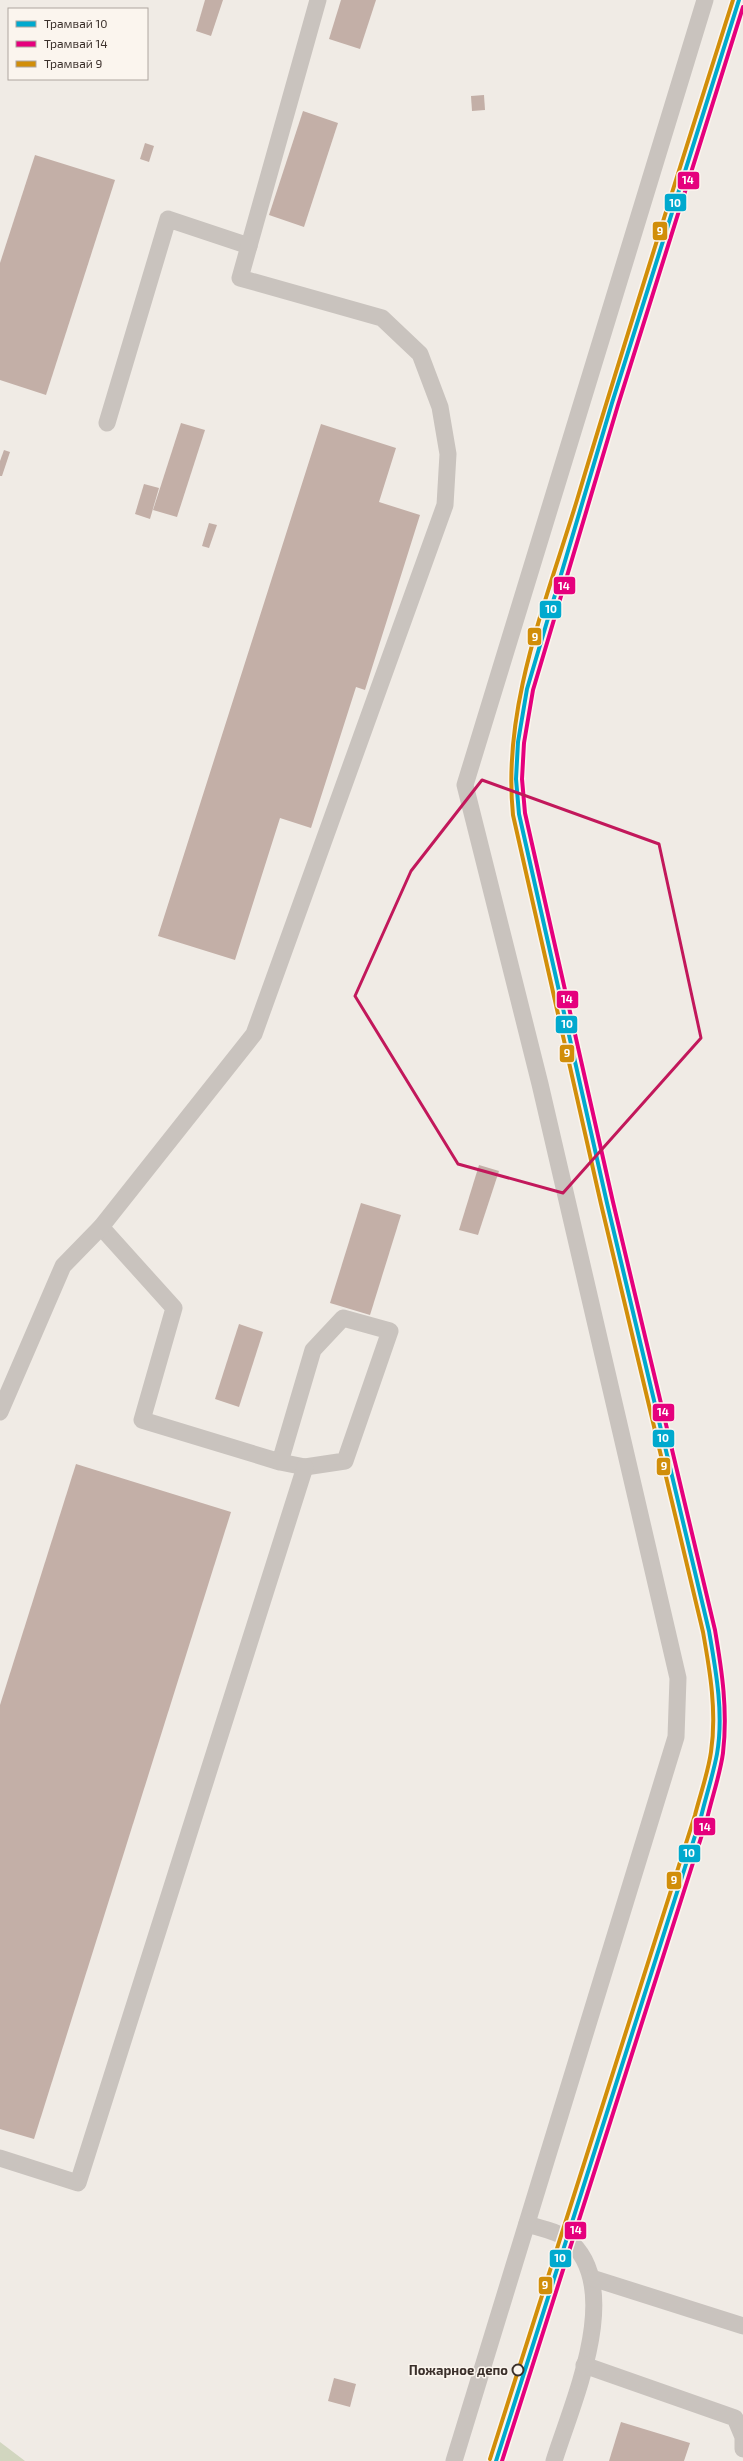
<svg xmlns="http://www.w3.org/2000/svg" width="743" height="2461" font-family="'Exo 2',sans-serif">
<rect width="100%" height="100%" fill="#f0ebe5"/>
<path fill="#d1d6bf" d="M0 2442 25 2461H26H0Z"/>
<g fill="#c3afa7">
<path d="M205 0H223L211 36 196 31Z"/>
<path d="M341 0H376L360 49 329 39Z"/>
<path d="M484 95 485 110 472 111 471 96Z"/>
<path d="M303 111 338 123 304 227 269 215Z"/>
<path d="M145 143 154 146 149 162 140 159Z"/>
<path d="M35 155 115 180 46 395 0 380V263Z"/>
<path d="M181 423 205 430 177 517 153 510Z"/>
<path d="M321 424 396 448 379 502 420 515 365 690 356 687 311 828 280 818 235 960 158 936Z"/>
<path d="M4 450 10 452 2 476H0V461Z"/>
<path d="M144 484 159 488 150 519 135 514Z"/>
<path d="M209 523 217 525 209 548 202 546Z"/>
<path d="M479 1165 499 1171 478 1235 459 1230Z"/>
<path d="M361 1203 401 1215 370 1315 330 1303Z"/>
<path d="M239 1324 263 1332 239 1407 215 1399Z"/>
<path d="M76 1464 231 1512 34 2139 0 2129V1705Z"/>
<path d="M334 2378 356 2384 350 2407 328 2401Z"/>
<path d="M621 2422 690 2443 684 2461H609Z"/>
</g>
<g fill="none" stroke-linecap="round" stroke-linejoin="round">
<g stroke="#c9c3be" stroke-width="17">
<path d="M107 423 168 219 249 246"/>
<path d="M101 1227 174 1308 142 1420 280 1462 305 1467 345 1461 390 1331 343 1318 313 1350 280 1462"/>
<path d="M0 1412 63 1266 101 1227 254 1034 445 505 448 454 440 407 420 354 382 318 240 278 318 0"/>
<path d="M0 2158 78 2183 305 1467"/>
<path d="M527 2224C539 2228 557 2231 567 2239 626 2286 572 2403 554 2461"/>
<path d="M592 2278 743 2326"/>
<path d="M584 2365 735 2418 743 2437V2449"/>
<path d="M454 2461 676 1737 678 1678 540 1084 465 785 705 0"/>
</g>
<g stroke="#fbf5ee" stroke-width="7">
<path id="tram-1" d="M496 2461 701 1817C706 1796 713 1775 717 1754 724 1714 716 1671 709 1631L607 1203 519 814 516 779 518 742 527 689 612 403 739 0"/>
</g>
<g stroke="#fbf5ee" stroke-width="7">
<path id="tram-2" d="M502 2461 707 1819C712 1797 720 1775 723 1753 728 1711 722 1671 715 1630L613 1202 525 813 522 779 524 743 533 690 618 405 743 7"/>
</g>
<g stroke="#fbf5ee" stroke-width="7">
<path id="tram-3" d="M490 2459 695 1815C700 1795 708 1773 711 1752 717 1712 710 1671 703 1632L601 1204 513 815C502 708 546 602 577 500 627 333 680 167 733 0"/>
</g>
<use href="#tram-1" stroke="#00a9ce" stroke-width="4"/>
<use href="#tram-2" stroke="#e5007d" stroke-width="4"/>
<use href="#tram-3" stroke="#d18e09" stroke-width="4"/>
</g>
<path fill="none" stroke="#c2185b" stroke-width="3" stroke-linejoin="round" d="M482 780 659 844 701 1038 563 1193 458 1164 355 996 411 871Z"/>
<circle fill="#fbf5ee" stroke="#3b302b" stroke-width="2" cx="518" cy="2370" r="5.5"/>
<g text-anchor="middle" stroke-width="3" stroke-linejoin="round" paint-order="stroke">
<g font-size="13" font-weight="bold" fill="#3b302b" stroke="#fbf5ee" text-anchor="end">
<text x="508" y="2375">Пожарное депо</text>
</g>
</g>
<g stroke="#fbf5ee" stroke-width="1.5">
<rect x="677" y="171" width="23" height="19" rx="4" fill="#e5007d"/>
<rect x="664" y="193" width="23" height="19" rx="4" fill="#00a9ce"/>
<rect x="652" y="221" width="16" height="20" rx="4" fill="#d18e09"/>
<rect x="553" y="576" width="23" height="19" rx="4" fill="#e5007d"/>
<rect x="539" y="600" width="23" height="19" rx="4" fill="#00a9ce"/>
<rect x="527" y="627" width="15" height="19" rx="4" fill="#d18e09"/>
<rect x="556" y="990" width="23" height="19" rx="4" fill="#e5007d"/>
<rect x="555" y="1015" width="23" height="19" rx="4" fill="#00a9ce"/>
<rect x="559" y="1044" width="16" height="19" rx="4" fill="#d18e09"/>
<rect x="652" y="1403" width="23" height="19" rx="4" fill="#e5007d"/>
<rect x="652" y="1429" width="23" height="19" rx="4" fill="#00a9ce"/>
<rect x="656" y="1457" width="15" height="19" rx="4" fill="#d18e09"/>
<rect x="693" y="1817" width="23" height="19" rx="4" fill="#e5007d"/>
<rect x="678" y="1844" width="23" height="19" rx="4" fill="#00a9ce"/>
<rect x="666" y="1871" width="16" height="19" rx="4" fill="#d18e09"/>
<rect x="564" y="2221" width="23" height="19" rx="4" fill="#e5007d"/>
<rect x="549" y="2249" width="23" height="19" rx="4" fill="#00a9ce"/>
<rect x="538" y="2276" width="15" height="19" rx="4" fill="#d18e09"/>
</g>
<g font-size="11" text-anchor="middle" font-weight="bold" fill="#fff">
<text x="688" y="184">14</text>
<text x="675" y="207">10</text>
<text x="660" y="235">9</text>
<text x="564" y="590">14</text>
<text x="551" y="613">10</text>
<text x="535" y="641">9</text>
<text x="567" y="1003">14</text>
<text x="567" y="1028">10</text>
<text x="567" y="1057">9</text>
<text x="663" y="1416">14</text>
<text x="663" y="1442">10</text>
<text x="664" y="1470">9</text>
<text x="705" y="1831">14</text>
<text x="689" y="1857">10</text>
<text x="674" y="1884">9</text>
<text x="576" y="2234">14</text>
<text x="560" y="2262">10</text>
<text x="545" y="2289">9</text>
</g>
<rect x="8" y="8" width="140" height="72" fill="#fbf5ee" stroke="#aea6a0"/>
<rect x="16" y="21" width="20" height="6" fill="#00a9ce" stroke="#aea6a0"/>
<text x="44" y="28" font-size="12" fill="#3b302b">Трамвай 10</text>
<rect x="16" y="41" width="20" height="6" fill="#e5007d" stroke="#aea6a0"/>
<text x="44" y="48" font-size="12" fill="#3b302b">Трамвай 14</text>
<rect x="16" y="61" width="20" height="6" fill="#d18e09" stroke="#aea6a0"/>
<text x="44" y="68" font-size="12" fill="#3b302b">Трамвай 9</text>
</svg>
